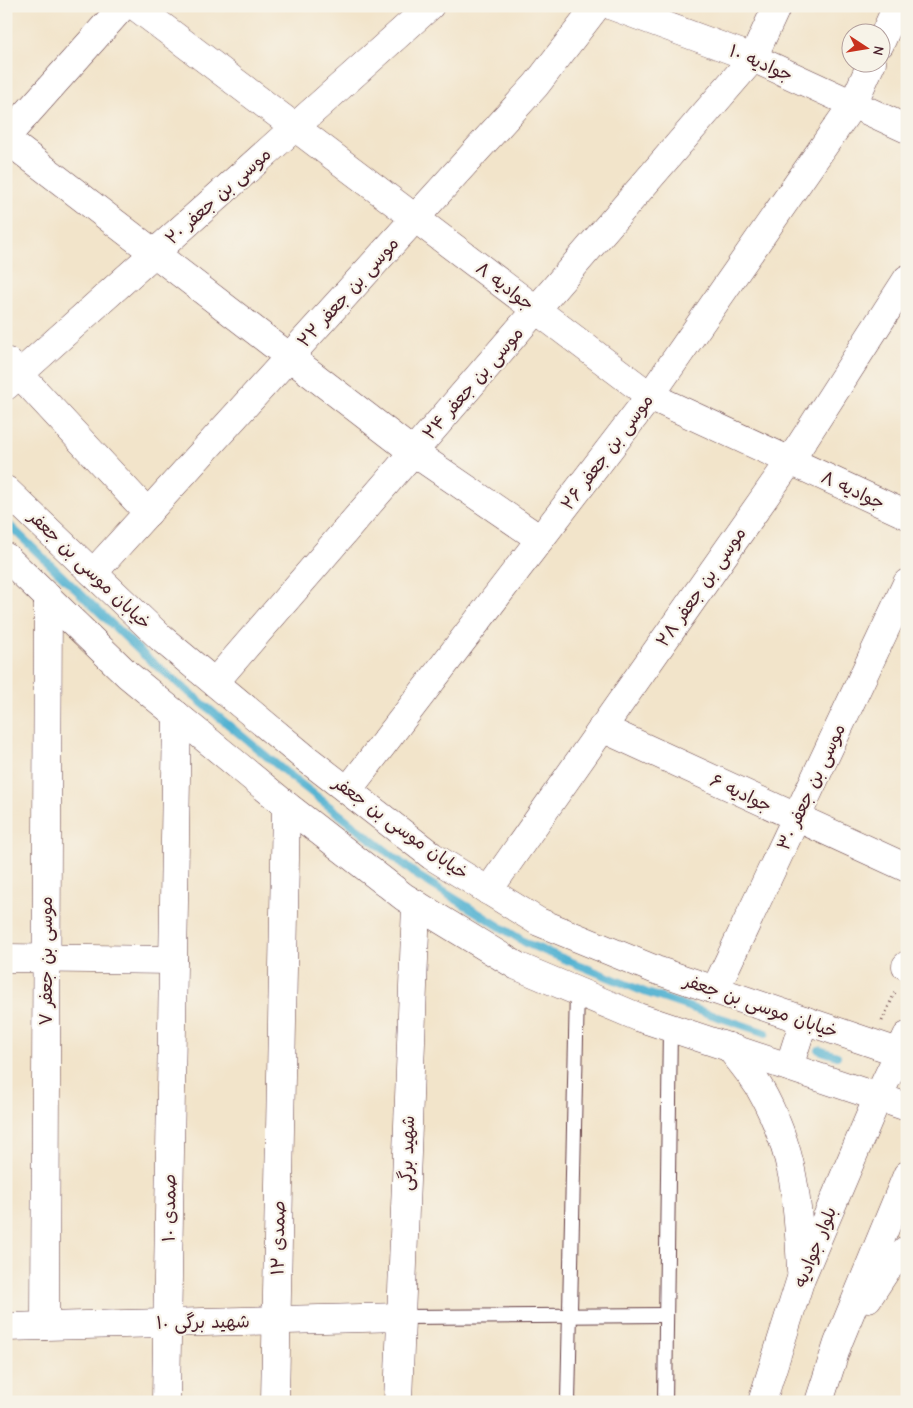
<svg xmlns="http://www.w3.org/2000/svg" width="913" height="1408" font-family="'Comic Neue','Playpen Sans Arabic',sans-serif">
<rect width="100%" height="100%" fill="#f7f3e8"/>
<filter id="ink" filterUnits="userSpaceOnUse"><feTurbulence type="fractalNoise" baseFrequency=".02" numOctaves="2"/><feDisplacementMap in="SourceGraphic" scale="10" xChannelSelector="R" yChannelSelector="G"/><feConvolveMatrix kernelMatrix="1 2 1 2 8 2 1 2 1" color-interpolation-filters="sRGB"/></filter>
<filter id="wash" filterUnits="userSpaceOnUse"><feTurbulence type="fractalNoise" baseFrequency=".0096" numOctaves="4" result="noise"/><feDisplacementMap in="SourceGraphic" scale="20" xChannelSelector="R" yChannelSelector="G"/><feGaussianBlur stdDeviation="1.12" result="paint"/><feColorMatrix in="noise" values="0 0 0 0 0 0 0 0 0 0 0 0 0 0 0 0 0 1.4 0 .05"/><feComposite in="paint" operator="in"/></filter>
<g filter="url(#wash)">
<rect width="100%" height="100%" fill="#f2e4ca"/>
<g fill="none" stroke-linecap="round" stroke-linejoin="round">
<g stroke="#53b2d2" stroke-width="8">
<path d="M6 522 145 656 288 774 418 876 528 944 647 993 766 1033"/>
<path d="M819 1050 837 1056"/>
</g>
</g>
</g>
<g filter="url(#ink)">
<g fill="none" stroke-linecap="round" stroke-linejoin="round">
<g stroke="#633d43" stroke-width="16">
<g id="lane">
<path d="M401 1317 666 1315"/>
<path d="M568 1402 577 991"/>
<path d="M665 1402 670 1027"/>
</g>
</g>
<g stroke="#633d43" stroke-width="29">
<g id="street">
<path d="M135 6 650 396 907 515"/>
<path d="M612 6 753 58 907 129"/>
<path d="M880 44 897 6"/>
<path d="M6 137 123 6"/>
<path d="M6 139 413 452 540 539"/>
<path d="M8 362 148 513"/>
<path d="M6 386 430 6"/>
<path d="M93 573 536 85 597 6"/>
<path d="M215 682 753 58 777 6"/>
<path d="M602 728 907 868"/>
<path d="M348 790 650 396 853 104 872 62"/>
<path d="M488 891 790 461 907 279"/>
<path d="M6 958 173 960"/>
<path d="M906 966 907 965"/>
<path d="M715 990 907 583"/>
<path d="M45 1326 48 597"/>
<path d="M6 1327 401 1317"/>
<path d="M166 1402 177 715"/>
<path d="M275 1402 286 805"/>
<path d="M398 1402 416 904"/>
</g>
</g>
<g stroke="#633d43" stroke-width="29">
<g id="secondary">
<path d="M6 490 161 638 303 756 432 856 539 922 656 970 907 1055"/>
<path d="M6 557 128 675 286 805 404 897 517 966 638 1017 878 1097 801 1278 762 1402"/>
<path d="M729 1047C739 1060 750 1073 759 1087 795 1150 798 1201 801 1271"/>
<path d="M789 1067 804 1020"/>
<path d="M868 1298 887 1269 907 1250"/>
<path d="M819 1402 838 1343 907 1175"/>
</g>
</g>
<g stroke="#633d43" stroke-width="29">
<path id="primary" d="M907 1036 878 1097 907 1107"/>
</g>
<path stroke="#633d43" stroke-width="3" stroke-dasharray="1 4" stroke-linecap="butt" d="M882 1021 896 990"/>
<use href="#lane" stroke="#fff" stroke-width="14"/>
<use href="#street" stroke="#fff" stroke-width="28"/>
<use href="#secondary" stroke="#fff" stroke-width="28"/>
<use href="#primary" stroke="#fff" stroke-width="28"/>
</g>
</g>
<g text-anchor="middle" stroke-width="4.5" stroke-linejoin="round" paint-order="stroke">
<g font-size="18" fill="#4a1f2b" stroke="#f7f3e8">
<text transform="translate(761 63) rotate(23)" y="6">جوادیه ۱۰</text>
<text transform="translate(218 196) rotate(-42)" y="6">موسی بن جعفر ۲۰</text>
<text transform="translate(505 286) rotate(37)" y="6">جوادیه ۸</text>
<text transform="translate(348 292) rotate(-48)" y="6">موسی بن جعفر ۲۲</text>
<text transform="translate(473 383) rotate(-49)" y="6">موسی بن جعفر ۲۴</text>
<text transform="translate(607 452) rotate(-53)" y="6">موسی بن جعفر ۲۶</text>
<text transform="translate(853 490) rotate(25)" y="6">جوادیه ۸</text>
<text transform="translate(90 570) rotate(44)" y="6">خیابان موسی بن جعفر</text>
<text transform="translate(701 587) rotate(-55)" y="6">موسی بن جعفر ۲۸</text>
<text transform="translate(811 787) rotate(-65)" y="6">موسی بن جعفر ۳۰</text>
<text transform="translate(741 793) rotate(25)" y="6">جوادیه ۶</text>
<text transform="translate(401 828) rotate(36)" y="6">خیابان موسی بن جعفر</text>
<text transform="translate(46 961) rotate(-90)" y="6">موسی بن جعفر ۷</text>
<text transform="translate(761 1006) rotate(19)" y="6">خیابان موسی بن جعفر</text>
<text transform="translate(407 1153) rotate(-88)" y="6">شهید برگی</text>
<text transform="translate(169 1208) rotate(-89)" y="6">صمدی ۱۰</text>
<text transform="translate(278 1238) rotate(-89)" y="6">صمدی ۱۲</text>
<text transform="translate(815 1247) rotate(-68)" y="6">بلوار جوادیه</text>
<text transform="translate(203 1322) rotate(-1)" y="6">شهید برگی ۱۰</text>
</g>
</g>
<rect width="913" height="1408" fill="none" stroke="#f7f3e8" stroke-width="25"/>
<g transform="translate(866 48) rotate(102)"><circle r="24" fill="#f7f3e8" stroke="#b29e9c"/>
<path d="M0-4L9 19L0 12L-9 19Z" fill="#c8321e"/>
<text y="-8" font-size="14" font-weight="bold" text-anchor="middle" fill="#4a1f2b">N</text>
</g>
</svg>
